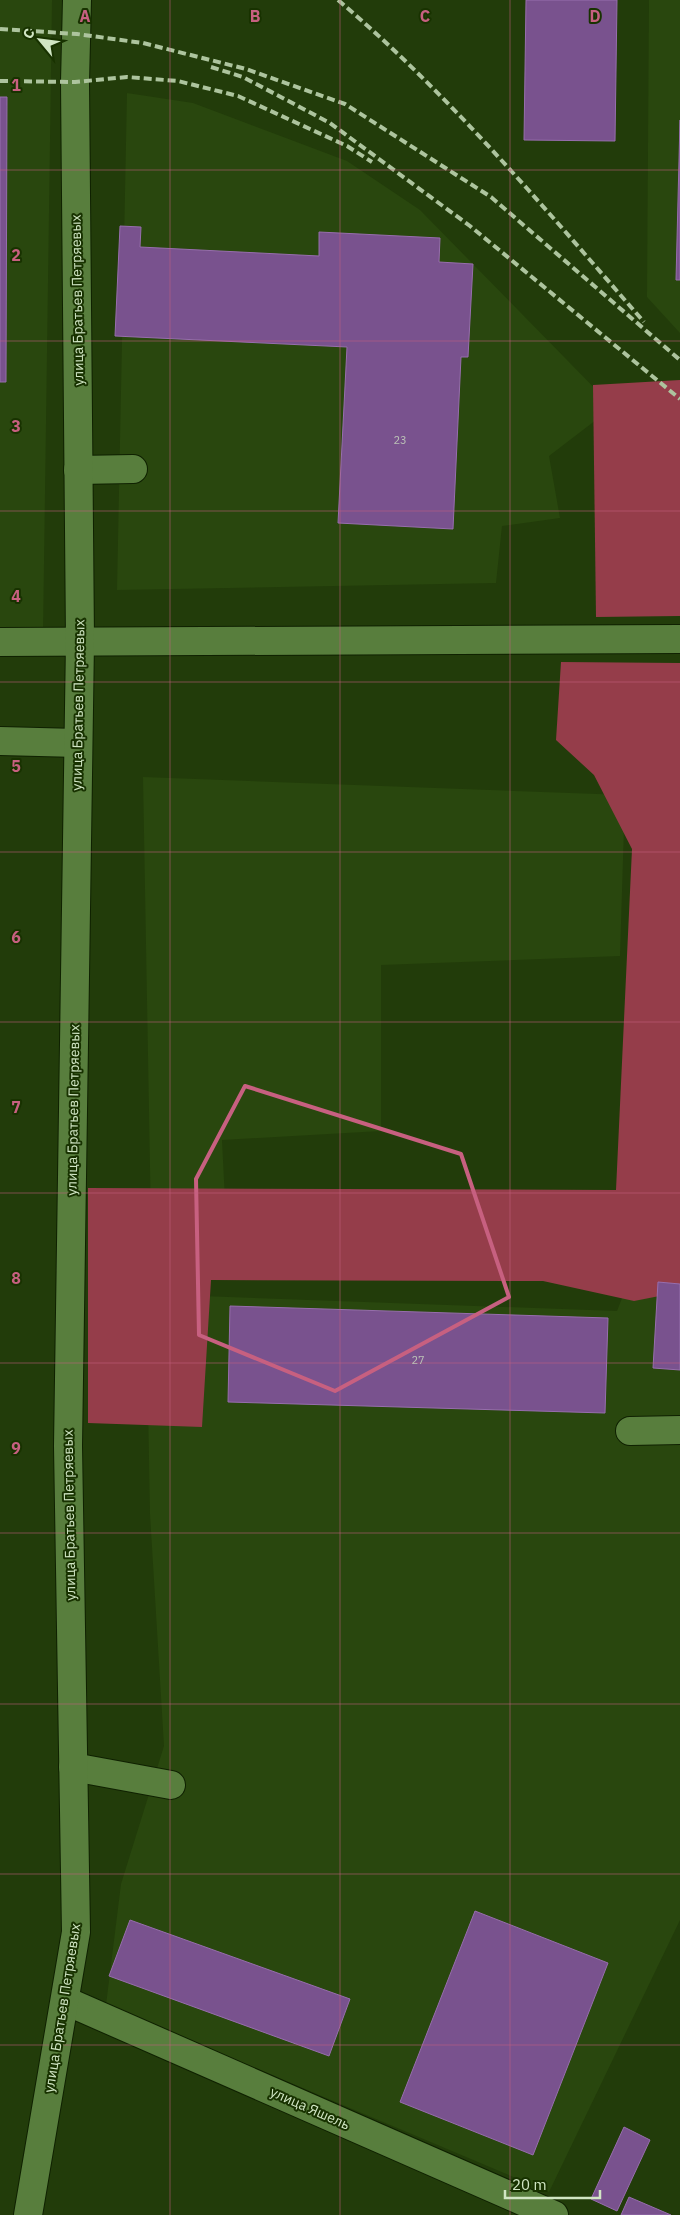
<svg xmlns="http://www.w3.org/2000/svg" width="680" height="2215" font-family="'IBM Plex Sans',sans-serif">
<rect width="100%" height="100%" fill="#223c0a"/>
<g fill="#29470e">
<path d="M0 0H52L43 633 0 632Z"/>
<path d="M649 0H680V333L647 297Z"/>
<path d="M127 93 193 103 347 161 420 210 613 407 549 456 560 518 502 526 496 583 117 590Z"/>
<path d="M143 777 625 795 620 956 381 965V1131L222 1140 226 1220 151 1223Z"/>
<path d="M680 1274V1920L549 2192 106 2005 121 1884 164 1746 150 1514 146 1294 617 1311 631 1275Z"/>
</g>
<g fill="#953d4a">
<path d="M680 380V616L596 617 593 385Z"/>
<path d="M561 662 680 663V1292L634 1301 543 1281 211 1280 202 1427 88 1423V1188L616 1190 632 849 594 775 556 740Z"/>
</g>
<g fill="#79528e" stroke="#976ead">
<path d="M526 0H617L615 141 524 140Z"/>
<path d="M0 97H7L6 382H0Z"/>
<path d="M680 120V280H676Z"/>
<path d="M120 226 141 227 140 247 319 256V232L440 238 439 262 473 264 468 357H461L453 529 338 523 347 347 115 336Z"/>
<path d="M658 1282 680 1284V1370L653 1368Z"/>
<path d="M230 1306 608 1318 605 1413 228 1402Z"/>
<path d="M475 1911 608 1963 533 2155 400 2102Z"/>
<path d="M130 1920 350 1999 329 2056 109 1976Z"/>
<path d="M624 2127 650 2140 617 2211 591 2199Z"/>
<path d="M629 2197 671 2215H621Z"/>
</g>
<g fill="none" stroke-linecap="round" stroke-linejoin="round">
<g stroke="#0f2101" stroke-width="30">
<g id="minor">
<path d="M78 470 133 469"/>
<path d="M0 642 680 639"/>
<path d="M0 741 78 743"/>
<path d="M630 1431 680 1430"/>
<path d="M73 1767 171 1785"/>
<path d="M66 2001 554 2215"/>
<path d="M28 2215 76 1932 68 1446 80 641 75 82 77 0"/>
</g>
</g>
<use href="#minor" stroke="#587e3d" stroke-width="28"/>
<g stroke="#adc49e" stroke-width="4" stroke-dasharray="8 4" stroke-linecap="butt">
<path d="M338 0C450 95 547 211 644 322"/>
<path d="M0 29 77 34 143 43 246 69 345 104 491 197 680 360"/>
<path d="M211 67 243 77 330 123 470 226 680 399"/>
<path d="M0 81 75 82 127 77 178 81 238 96 347 146 372 162"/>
</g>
</g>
<path fill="none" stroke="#c76080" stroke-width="4" stroke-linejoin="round" d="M245 1086 461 1154 509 1297 335 1391 199 1335 196 1179Z"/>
<path fill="none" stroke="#c76080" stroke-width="1" stroke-opacity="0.55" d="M170 0V2215M340 0V2215M510 0V2215M0 170H680M0 341H680M0 511H680M0 682H680M0 852H680M0 1022H680M0 1193H680M0 1363H680M0 1533H680M0 1704H680M0 1874H680M0 2045H680"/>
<g text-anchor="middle" stroke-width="4" stroke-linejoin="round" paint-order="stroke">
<g font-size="11" fill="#bbc1b6">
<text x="400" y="444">23</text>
<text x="418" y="1364">27</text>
</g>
<g font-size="14" fill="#d1e6c4" stroke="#183200">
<text transform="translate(77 300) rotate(-91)" y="5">улица Братьев Петряевых</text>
<text transform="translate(78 705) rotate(-89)" y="5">улица Братьев Петряевых</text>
<text transform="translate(73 1110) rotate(-89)" y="5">улица Братьев Петряевых</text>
<text transform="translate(69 1515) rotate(-91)" y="5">улица Братьев Петряевых</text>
<text transform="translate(62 2008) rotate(-81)" y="5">улица Братьев Петряевых</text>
<text transform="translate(310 2108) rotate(24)" y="5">улица Яшель</text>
</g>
</g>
<g font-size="16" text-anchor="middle" font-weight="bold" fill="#c76080" stroke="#183200" stroke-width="4" stroke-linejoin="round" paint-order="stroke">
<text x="85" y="22">A</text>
<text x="255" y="22">B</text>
<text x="425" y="22">C</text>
<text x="595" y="22">D</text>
<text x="16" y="91">1</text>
<text x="16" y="261">2</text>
<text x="16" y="432">3</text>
<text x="16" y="602">4</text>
<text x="16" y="772">5</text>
<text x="16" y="943">6</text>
<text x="16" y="1113">7</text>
<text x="16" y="1284">8</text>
<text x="16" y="1454">9</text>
</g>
<g transform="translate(40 40) rotate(299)" stroke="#183200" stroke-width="4" paint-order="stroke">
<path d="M0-4L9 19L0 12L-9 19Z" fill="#d1e6c4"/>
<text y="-8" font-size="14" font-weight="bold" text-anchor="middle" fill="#d1e6c4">С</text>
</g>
<path d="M505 2190v8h95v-8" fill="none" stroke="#d1e6c4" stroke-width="2.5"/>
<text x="512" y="2190" font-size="15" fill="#d1e6c4" stroke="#183200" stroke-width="4" paint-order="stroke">20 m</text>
</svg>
